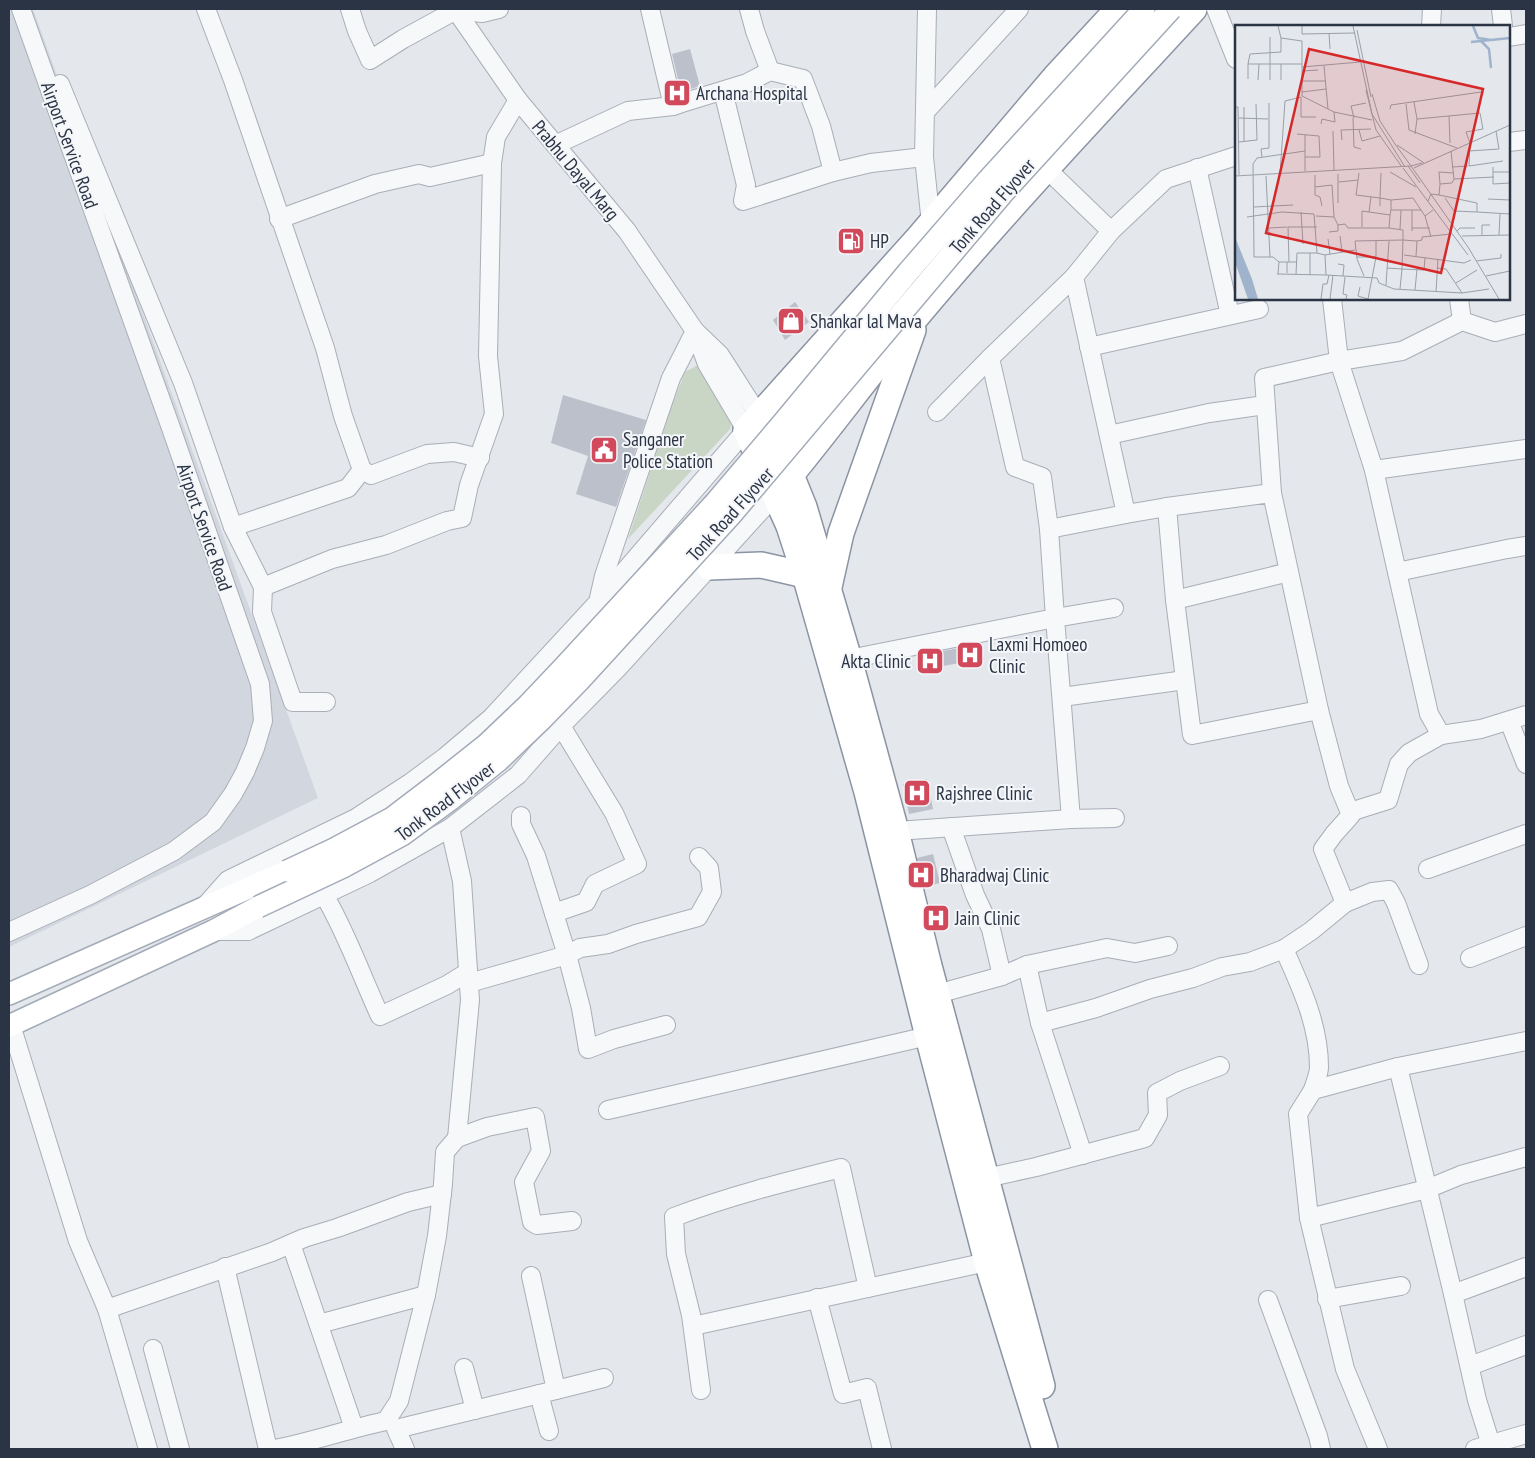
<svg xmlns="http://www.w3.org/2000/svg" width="1535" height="1458" font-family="'PT Sans Narrow',sans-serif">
<rect width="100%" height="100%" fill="#e4e7ec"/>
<path fill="#d2d6de" d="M9 9H33L318 798 9 947Z"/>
<path fill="#c9d6c5" d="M700 364 733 418 730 429 628 539 672 405 685 372Z"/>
<g fill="#bbc0ca">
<path d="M690 49 700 86 681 92 672 54Z"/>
<path d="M795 302 809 322 785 340 773 320Z"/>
<path d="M563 395 646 420 616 507 576 494 588 456 551 443Z"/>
<path d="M980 644 984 660 961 666 960 663 920 670 917 656Z"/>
<path d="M927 779 933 809 909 814 903 784Z"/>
<path d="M933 854 940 883 924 887 917 858Z"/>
<path d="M943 908 947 924 934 927 930 911Z"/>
</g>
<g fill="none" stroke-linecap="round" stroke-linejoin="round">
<g stroke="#a9aeb7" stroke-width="20">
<g id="minor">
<path d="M206 9 233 80 325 348 343 416 362 470 371 475 427 454 454 452 480 458"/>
<path d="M350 9 357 31 370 60 403 39 456 10 482 13 499 9"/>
<path d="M455 9 518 100 627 231 695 331 720 355 759 416"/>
<path d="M650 9 673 106"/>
<path d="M927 9 924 157 931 224 936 225"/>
<path d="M1216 9 1236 59"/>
<path d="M1501 9 1503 26"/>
<path d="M1431 26 1432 9"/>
<path d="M1509 37 1526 34"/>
<path d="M770 71 803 79 821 126 833 172 871 163 924 157"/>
<path d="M60 84 183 383 233 527 263 587 262 612 293 702H326"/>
<path d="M723 91 746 185 743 201 833 172"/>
<path d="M926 111 1019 9"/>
<path d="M1509 142 1526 140"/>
<path d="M555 145 628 111 673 106 682 103 747 83 770 71 755 31 749 9"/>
<path d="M1050 165 1053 175 1111 231 1074 277 1126 514 1167 507 1175 600 1192 735 1319 710"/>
<path d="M1197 168 1230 315"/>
<path d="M279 219 375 184 419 174 430 177 492 163"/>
<path d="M1111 231 1166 179 1236 156"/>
<path d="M1459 299 1462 321"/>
<path d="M1526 324 1495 332 1462 321 1402 351 1339 361 1374 470 1429 714 1441 735 1481 729 1526 715"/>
<path d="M1089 347 1259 309"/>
<path d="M937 412 990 358"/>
<path d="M1109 435 1209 413 1265 405"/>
<path d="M1374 470 1526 449"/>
<path d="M1272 493 1264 378 1339 361 1332 299"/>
<path d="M233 527 348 488 362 470"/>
<path d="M1049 529 1042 477 1015 467 990 358 1074 277"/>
<path d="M1397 572 1507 549 1526 546"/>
<path d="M263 587 332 559 386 545 447 521 462 518 469 485 494 414 488 356 492 163 496 137 518 100"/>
<path d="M599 598 604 576 671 378 695 331"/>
<path d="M1175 600 1289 572"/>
<path d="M849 659 1055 618 1049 529 1126 514"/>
<path d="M1062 697 1185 680"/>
<path d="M1509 721 1526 764"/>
<path d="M1350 812 1388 800 1399 764 1409 753 1441 735"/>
<path d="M521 816V824L536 856 567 955 581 1008 588 1049 614 1039 666 1025"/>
<path d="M1071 819 1115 818"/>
<path d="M951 827 975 895 991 929 1002 976"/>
<path d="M450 828 462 881 470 1000 457 1138"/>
<path d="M896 831 1071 819 1055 618 1114 608"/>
<path d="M1428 869 1526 834"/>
<path d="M327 900C348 937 362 977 380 1016L447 985 468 972"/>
<path d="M1345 903 1372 892 1389 890 1396 903 1419 965"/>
<path d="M204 907 228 880 356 818 410 783 445 757 491 718 599 601 746 430 707 364 695 331"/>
<path d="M554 913 586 902 595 884 637 864 614 813 561 726"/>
<path d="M213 931H248L370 873 450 828 518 775 561 726 618 668 775 495"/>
<path d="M9 932 90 895 174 851 213 822 233 794 245 772 255 748 263 721 260 684 171 428 21 9"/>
<path d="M1284 949C1301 987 1319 1025 1319 1067 1319 1074 1315 1083 1313 1090"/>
<path d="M1470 958 1526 936"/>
<path d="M1027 965 1040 1023"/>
<path d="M469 983 567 955 580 948 608 944 636 934 698 917 712 892 709 868 699 857"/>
<path d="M937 994 1002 976 1027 965 1107 948 1135 953 1168 946"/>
<path d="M11 1025 78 1241 107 1309 148 1449"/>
<path d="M1398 1067 1453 1294 1526 1267"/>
<path d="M608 1110 928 1036"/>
<path d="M1083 1155 1040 1023 1096 1008 1150 989 1193 978 1222 967 1250 962 1284 949 1311 931 1345 903 1323 849 1334 834 1351 815 1339 786 1319 710 1272 493 1167 507"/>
<path d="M986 1178 1036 1167 1145 1138 1158 1115 1157 1093 1180 1081 1220 1066"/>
<path d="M1309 1218 1427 1189 1461 1175 1526 1157"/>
<path d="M291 1244 354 1428"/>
<path d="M225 1267 268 1449"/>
<path d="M1453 1294 1477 1400 1491 1445"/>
<path d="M817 1298 843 1394 867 1388 882 1449"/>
<path d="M1327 1299 1401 1286"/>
<path d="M1268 1300 1318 1436 1321 1449"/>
<path d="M107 1309 272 1252 304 1238 337 1228 408 1202 442 1194"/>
<path d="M319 1324 426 1295"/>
<path d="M693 1326 987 1262"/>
<path d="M153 1349 180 1449"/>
<path d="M1470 1366 1526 1345"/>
<path d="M464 1368 475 1410"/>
<path d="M556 1390 604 1378"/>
<path d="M701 1390 691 1315 676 1254 674 1217C729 1196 785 1182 841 1168L868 1288"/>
<path d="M539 1394 549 1431"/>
<path d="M274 1449C312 1442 348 1429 386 1421L399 1401 426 1295 437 1236 443 1184 445 1152 457 1138 487 1127 535 1117 541 1151 524 1182 532 1222 537 1225 572 1221"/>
<path d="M405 1449 396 1429 556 1390 531 1276"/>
<path d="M1378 1449 1345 1369 1309 1218 1298 1114 1313 1090 1398 1067 1526 1041"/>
<path d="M1475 1449 1526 1434"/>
</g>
</g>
<g stroke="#a3abb8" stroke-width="24">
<g id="major">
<path d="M9 994 287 871"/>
<path d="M9 1026 213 931 258 907"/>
</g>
</g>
<g stroke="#8b94a3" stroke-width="28">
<g id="highway">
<path d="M770 436 791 475 804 507 849 659 896 831 929 966 1042 1386"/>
<path d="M781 487C828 431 871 371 918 315 1006 210 1101 110 1194 9"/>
<path d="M709 567 761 565 805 575"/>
<path d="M829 587 841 533 913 330"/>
<path d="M1045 1449 987 1262 928 1036 867 792 805 575 789 526 746 430 919 237 1055 77 1118 9"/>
</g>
</g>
<use href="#minor" stroke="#f7f8fa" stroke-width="18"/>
<use href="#major" stroke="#fff" stroke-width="21"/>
<use href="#highway" stroke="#fff" stroke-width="25"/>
<g stroke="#a3abb8" stroke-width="24" stroke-linecap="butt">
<g id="major-bridge">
<path d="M287 871 334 849 392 818 438 783 486 745 528 705 564 667 715 503 782 424 909 271 988 180 1144 9"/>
<path d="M258 907 343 867 402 835 451 799 499 760 542 719 579 681 730 516 1003 193 1171 9"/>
</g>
</g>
<use href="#major-bridge" stroke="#fff" stroke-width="21"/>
</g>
<defs>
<g id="hospital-square" transform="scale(1.4375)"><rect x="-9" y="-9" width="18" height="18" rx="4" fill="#d1495b" stroke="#f4f6f9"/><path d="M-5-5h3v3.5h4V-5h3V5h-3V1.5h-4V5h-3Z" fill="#fff"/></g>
<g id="fuel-square" transform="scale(1.4375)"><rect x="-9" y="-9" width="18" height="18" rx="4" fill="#d1495b" stroke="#f4f6f9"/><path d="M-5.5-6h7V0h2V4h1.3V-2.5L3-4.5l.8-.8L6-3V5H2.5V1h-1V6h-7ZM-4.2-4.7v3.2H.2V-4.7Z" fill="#fff"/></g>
<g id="shop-square" transform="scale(1.4375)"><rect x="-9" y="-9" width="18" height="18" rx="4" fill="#d1495b" stroke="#f4f6f9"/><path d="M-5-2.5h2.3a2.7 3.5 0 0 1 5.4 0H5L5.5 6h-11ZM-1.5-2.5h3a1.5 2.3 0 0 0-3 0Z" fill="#fff"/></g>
<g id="civic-square" transform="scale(1.4375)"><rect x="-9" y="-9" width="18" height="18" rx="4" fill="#d1495b" stroke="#f4f6f9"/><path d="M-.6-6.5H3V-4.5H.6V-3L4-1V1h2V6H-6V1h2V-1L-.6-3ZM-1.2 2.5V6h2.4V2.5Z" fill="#fff"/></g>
</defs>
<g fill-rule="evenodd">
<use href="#hospital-square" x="677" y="93"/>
<use href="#fuel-square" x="851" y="241"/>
<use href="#shop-square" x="791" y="321"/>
<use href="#civic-square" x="604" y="450"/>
<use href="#hospital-square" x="970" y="655"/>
<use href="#hospital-square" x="930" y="661"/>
<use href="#hospital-square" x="917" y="793"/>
<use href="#hospital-square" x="921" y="875"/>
<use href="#hospital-square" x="936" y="918"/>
</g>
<g text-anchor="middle" stroke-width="4" stroke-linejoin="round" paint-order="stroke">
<g font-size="19" fill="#2b3445" stroke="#f4f6f9" text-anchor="start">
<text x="696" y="100">Archana Hospital</text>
<text x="870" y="248">HP</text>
<text x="810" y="328">Shankar lal Mava</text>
<text x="623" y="446">Sanganer<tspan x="623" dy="22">Police Station</tspan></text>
<text x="989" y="651">Laxmi Homoeo<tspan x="989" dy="22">Clinic</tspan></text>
<text x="911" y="668" text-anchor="end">Akta Clinic</text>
<text x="936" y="800">Rajshree Clinic</text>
<text x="940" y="882">Bharadwaj Clinic</text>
<text x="955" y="925">Jain Clinic</text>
</g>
<g font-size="19" fill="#2b3445" stroke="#f4f6f9">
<text transform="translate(70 145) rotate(70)" y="7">Airport Service Road</text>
<text transform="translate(576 170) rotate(50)" y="7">Prabhu Dayal Marg</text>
<text transform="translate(992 206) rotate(-49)" y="7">Tonk Road Flyover</text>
<text transform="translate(730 514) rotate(-48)" y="7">Tonk Road Flyover</text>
<text transform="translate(205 527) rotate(71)" y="7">Airport Service Road</text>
<text transform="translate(445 801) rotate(-37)" y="7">Tonk Road Flyover</text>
</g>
</g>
<g transform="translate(1235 25)">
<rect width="275" height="275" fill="#e4e7ec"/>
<path d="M0 212 17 254 23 274H13L0 237Z" fill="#9fb4cc"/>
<path fill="none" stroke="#9fb4cc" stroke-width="2.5" d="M238 1 243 13 256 15M246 16 254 24 256 43M236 17 275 13"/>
<path fill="none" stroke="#9a9fa9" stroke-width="1" d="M43 1 46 13 67 16V42L125 37M67 1V9L120 8M118 1 137 89 170 142M122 5 136 72M94 8 95 24M35 12V55M13 39 15 29 46 27V13M46 39V55M89 41 93 84M67 42V71L99 87 100 97 87 94 86 99M67 46 83 45M13 54V39H67M23 55 24 39M67 56H90M131 65 141 105 167 142M67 67 91 64M137 69 145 96 160 119 176 141 187 138M179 77 182 94M171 79 174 105 222 123M0 82H3L4 150M9 82V116M155 84 156 80 246 67M99 87 137 95M214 91 215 118M4 93 33 94M118 93 119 122 126 124M119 93 116 81 131 78M124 105 127 116 145 111M98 106 99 145M62 109 84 111 85 132H70M180 109 182 94 245 88 248 104 231 107 235 118 234 141 268 136M107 115 106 105 136 104M4 117 22 115 21 79M162 120 189 138M216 126 219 154 259 152M234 126 264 124 261 106M27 132 26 124 34 123V78M173 141 185 158M217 142 233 141M258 142V159L275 158M168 143 233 230M179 143 275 100M70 146V110M155 147 181 162M258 147H275M124 148 121 170 145 173V181M146 148 145 173 156 175V185M45 149 50 76 66 72V92H81M80 150V170L85 172 87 181M0 151 176 141 233 222 264 274M31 151 35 232M104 157 123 155M205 159 204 147 218 148M80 162 97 160 99 192 103 200 110 199 113 203H154L155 190M204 170 205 159 217 158 219 154M210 173 219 186 242 187M253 174 275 175M156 175 178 173 186 185M193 176 196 169 204 170 242 178V187L275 189M103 178V149M19 182 58 180M66 187 68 219M134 187 136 172M81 191 99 192M190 191 196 212M12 192 47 187 79 189 82 228 90 230M127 202V186L155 190 156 185H186L190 191 198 185M34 203 52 202M154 203 168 205V215L182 216 181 231M177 203H195M165 204 166 185M177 206V185M222 206 225 203H240M94 207 103 206V200M247 210V200H255M264 210 265 189M105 211 107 227M227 211 275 210M93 214 95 229M182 216 187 215V212L216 209M169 230 229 238 236 235M122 232H141L133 274M141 232V216M241 236 266 233V229M44 237 38 232H19L18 139 22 133 70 126M54 237 53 202H82M103 239 109 240 108 251M202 243 211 244 227 268 254 264M52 248V237H62M42 249 91 250 90 230 120 225M43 249 44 237H52M61 249 62 228H82M75 250V228M91 250 142 253 144 258 159 264 227 268M129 251 122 234 120 216 168 215 167 244 152 243M251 251 275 246M110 252 108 269 112 270 111 274M221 258 242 245M151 260 154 216M125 262 123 271 133 274M165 264 167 244 189 245 190 233M180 265 182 244M201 267 203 234M86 274 88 259H92L94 250M95 274 98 250"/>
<path fill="#d62828" fill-opacity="0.15" stroke="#d62828" stroke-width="2.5" d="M74 24 248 64 206 248 31 208Z"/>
<rect width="275" height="275" fill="none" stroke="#2b3445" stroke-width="2.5"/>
</g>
<rect width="1535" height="1458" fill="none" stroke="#2b3445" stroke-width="20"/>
</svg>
